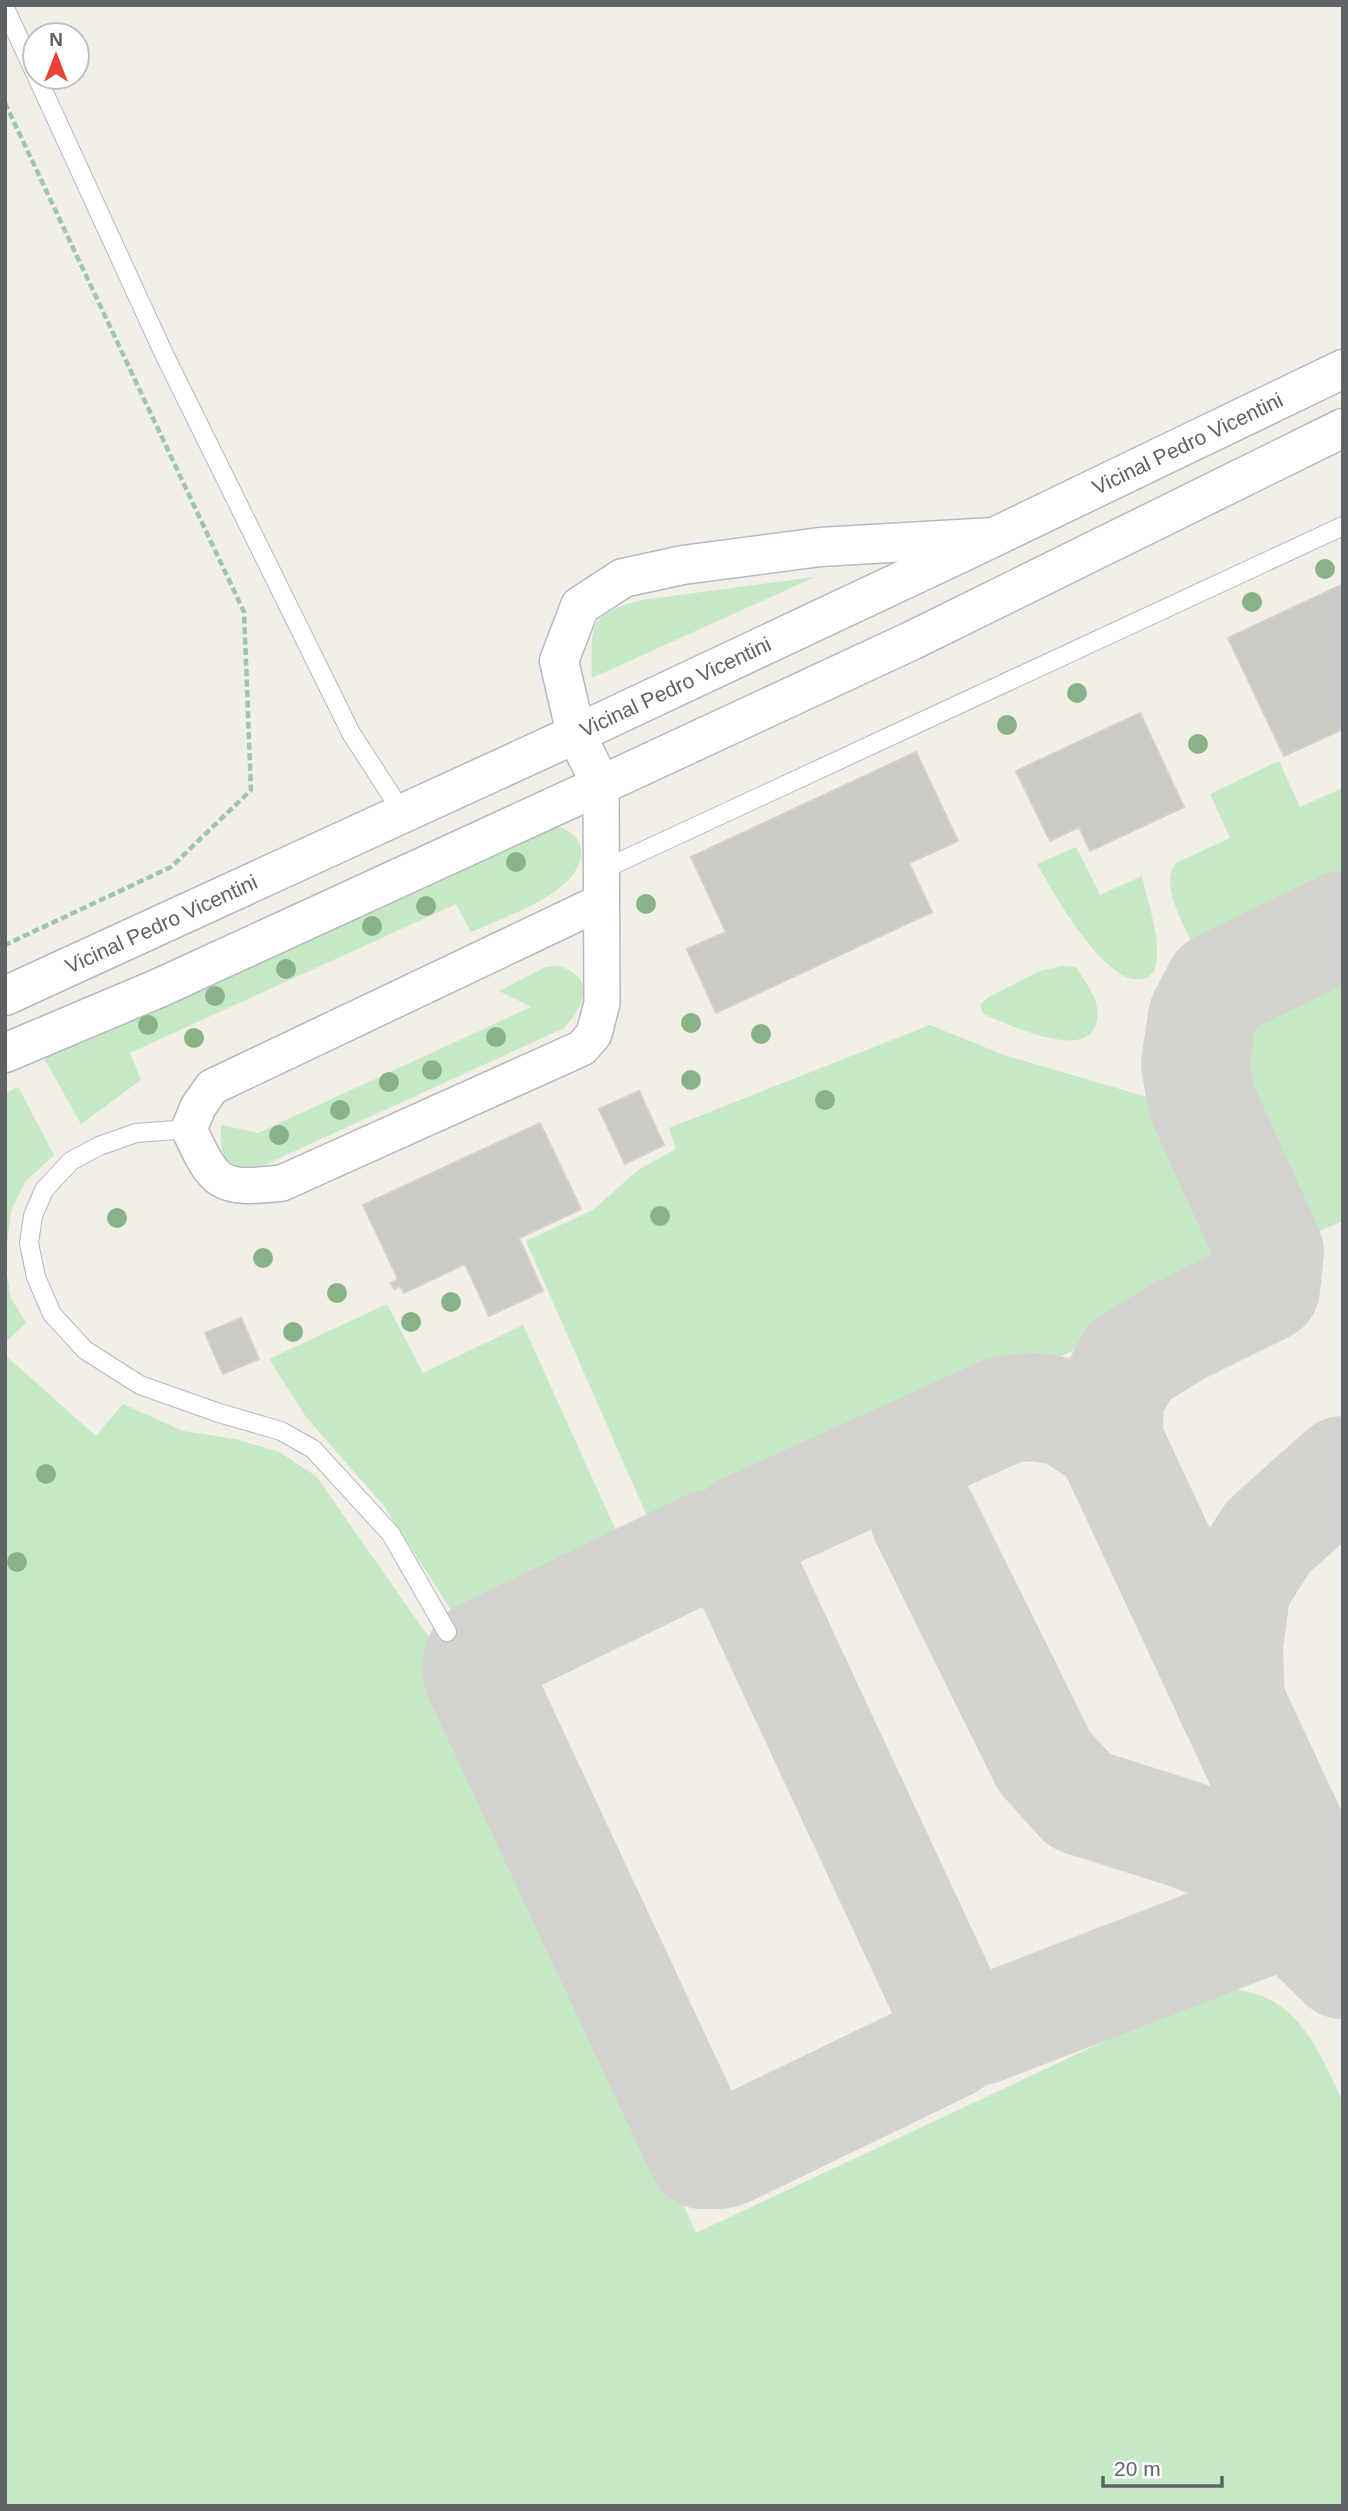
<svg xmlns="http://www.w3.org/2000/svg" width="1348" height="2511" font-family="Arial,sans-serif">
<rect width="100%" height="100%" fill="#f1efe8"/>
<g fill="#c5e8c5">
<path d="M815 577 592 678C591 627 587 614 642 600Z"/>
<path d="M1279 761 1300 807 1343 788V893L1221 950 1198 947 1192 943C1183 922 1159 884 1176 863L1230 838 1210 794Z"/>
<path d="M556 825C569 831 580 836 581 851 583 893 503 917 471 932L456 904 158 1040 130 1053 141 1080 81 1124 44 1058 60 1048Z"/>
<path d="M1076 847 1100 895 1142 876C1148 904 1161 937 1156 966 1154 973 1149 978 1141 979 1106 986 1052 891 1037 864Z"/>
<path d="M1343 949V1221L1317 1232C1273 1174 1208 1109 1237 1030 1241 1018 1245 1005 1254 997 1276 974 1314 963 1343 949Z"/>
<path d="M557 966C597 975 585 1006 564 1028L262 1166C226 1168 219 1161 221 1125L258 1133 531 1007 499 991 546 967Z"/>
<path d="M1062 966 1076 967C1082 976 1088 985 1093 995 1098 1005 1099 1018 1095 1027 1080 1060 1006 1023 983 1014L980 1005 987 998 1040 971Z"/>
<path d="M930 1025 1004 1055 1147 1097 1166 1111 1182 1139 1236 1276 658 1541 526 1241 593 1210 638 1170 676 1149 669 1128Z"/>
<path d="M18 1087 54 1155 25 1182 11 1211 5 1261V1093Z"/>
<path d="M5 1263 11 1298 26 1323 5 1343Z"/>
<path d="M387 1304 423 1373 523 1325 627 1555 464 1630 384 1506 306 1417 269 1359Z"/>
<path d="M5 1355 96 1436 123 1404 183 1431 235 1439 279 1452 316 1476 409 1609 435 1646 696 2233 1216 1989C1294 1987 1314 2041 1343 2102V2506H5Z"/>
</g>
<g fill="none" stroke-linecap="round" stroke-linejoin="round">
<g stroke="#d4d3d0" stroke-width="108">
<path d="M1343 925 1218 986 1202 1017 1195 1064 1202 1102 1270 1252 1266 1288 1177 1332 1130 1361 1110 1397 1109 1440 1343 1942"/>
<path d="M1109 1440 1066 1412 1035 1407 1007 1409 744 1528 737 1537V1553L959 2029 981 2031 1268 1920 1300 1923 1343 1965"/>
<path d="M924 1518 1044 1761 1080 1801 1184 1834 1245 1857 1291 1884 1323 1917 1332 1930"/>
<path d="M737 1553 723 1543 709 1544 480 1655 476 1665 478 1676 702 2155H720L729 2152 948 2046 956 2040 959 2029"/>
<path d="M1231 1703 1229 1645 1237 1586 1268 1537 1343 1470"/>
</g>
</g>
<g fill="#cccac5" stroke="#d6d1c6" stroke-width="2">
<path d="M1343 584V729L1284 756 1228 638Z"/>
<path d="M1140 713 1184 807 1090 851 1079 827 1050 841 1016 771Z"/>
<path d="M916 752 958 841 909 863 932 912 716 1013 687 949 726 932 691 857Z"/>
<path d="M639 1091 664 1145 625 1164 599 1109Z"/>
<path d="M540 1123 581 1209 519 1238 543 1291 489 1316 465 1264 404 1293 400 1286 394 1289 391 1283 398 1279 363 1205Z"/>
<path d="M241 1318 259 1359 223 1374 205 1333Z"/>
</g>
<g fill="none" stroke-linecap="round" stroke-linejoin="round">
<g stroke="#b5b8bc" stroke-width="20">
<g id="service">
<path d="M5 8 35 73"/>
<path d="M37 77 164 354 351 733 404 815"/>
<path d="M602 870 1343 526"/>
<path d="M189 1129 136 1133 99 1146 71 1161 44 1190 33 1216 29 1243 36 1277 52 1314 85 1350 140 1385 219 1413 281 1431 313 1449 391 1534 447 1632"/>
</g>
</g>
<g stroke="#b5b8bc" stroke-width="38">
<path id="minor" d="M601 785 602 1003 594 1034 582 1048 282 1183C219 1190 215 1185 189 1129L198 1107 212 1087 601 902"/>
</g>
<g stroke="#b5b8bc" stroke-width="41">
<g id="tertiary">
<path id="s1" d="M5 996 576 734"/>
<path d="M5 1053 159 988 601 785"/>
</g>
</g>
<g stroke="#b6babf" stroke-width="41">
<g id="secondary">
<path d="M994 537 820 547 683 565 623 578 580 606 559 661 576 734 601 785 913 640 1343 428"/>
<path id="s2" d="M576 734 965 551 1343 369"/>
</g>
</g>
<path stroke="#9cc7a9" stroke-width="4.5" stroke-dasharray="7 3.5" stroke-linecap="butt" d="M5 103 244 612 251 790 171 867 5 945"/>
<use href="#service" stroke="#fff" stroke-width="18"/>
<use href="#minor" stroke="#fff" stroke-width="35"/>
<use href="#tertiary" stroke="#fff" stroke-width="38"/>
<use href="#secondary" stroke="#fff" stroke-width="38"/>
</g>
<g fill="#89b387">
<circle cx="1325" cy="569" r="10"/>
<circle cx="1252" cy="602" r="10"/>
<circle cx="1077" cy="693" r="10"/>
<circle cx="1007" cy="725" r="10"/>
<circle cx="1198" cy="744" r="10"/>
<circle cx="516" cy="862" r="10"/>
<circle cx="646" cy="904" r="10"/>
<circle cx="426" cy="906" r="10"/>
<circle cx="372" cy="926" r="10"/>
<circle cx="286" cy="969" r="10"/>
<circle cx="215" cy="996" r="10"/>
<circle cx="691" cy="1023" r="10"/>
<circle cx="148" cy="1025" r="10"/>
<circle cx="761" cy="1034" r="10"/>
<circle cx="496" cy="1037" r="10"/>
<circle cx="194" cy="1038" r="10"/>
<circle cx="432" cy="1070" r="10"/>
<circle cx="691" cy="1080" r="10"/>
<circle cx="389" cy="1082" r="10"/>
<circle cx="825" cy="1100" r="10"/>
<circle cx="340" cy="1110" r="10"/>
<circle cx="279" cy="1135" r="10"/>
<circle cx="660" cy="1216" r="10"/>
<circle cx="117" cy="1218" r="10"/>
<circle cx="263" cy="1258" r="10"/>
<circle cx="337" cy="1293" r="10"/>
<circle cx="451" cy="1302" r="10"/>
<circle cx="411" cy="1322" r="10"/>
<circle cx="293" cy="1332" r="10"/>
<circle cx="46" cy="1474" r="10"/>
<circle cx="17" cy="1562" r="10"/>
</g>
<g text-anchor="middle" stroke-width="6" stroke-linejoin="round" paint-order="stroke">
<g font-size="21" fill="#5f6368" stroke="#fff">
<text dy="7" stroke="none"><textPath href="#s2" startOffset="677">Vicinal Pedro Vicentini</textPath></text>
<text dy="7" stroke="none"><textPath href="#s2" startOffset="110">Vicinal Pedro Vicentini</textPath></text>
<text dy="7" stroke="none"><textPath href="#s1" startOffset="172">Vicinal Pedro Vicentini</textPath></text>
</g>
</g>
<rect width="1348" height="2511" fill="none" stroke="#5f6368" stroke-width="14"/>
<g transform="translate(56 56)"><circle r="33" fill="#ffffff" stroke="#bfc1c3" stroke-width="2"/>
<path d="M0-5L12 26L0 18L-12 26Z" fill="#ea4335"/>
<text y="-10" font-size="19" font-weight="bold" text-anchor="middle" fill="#5f6368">N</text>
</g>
<path d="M1103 2476v10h119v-10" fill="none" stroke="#5f6368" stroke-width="3.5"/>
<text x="1114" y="2476" font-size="21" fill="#5f6368" stroke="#ffffff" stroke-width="5" paint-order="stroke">20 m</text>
</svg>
